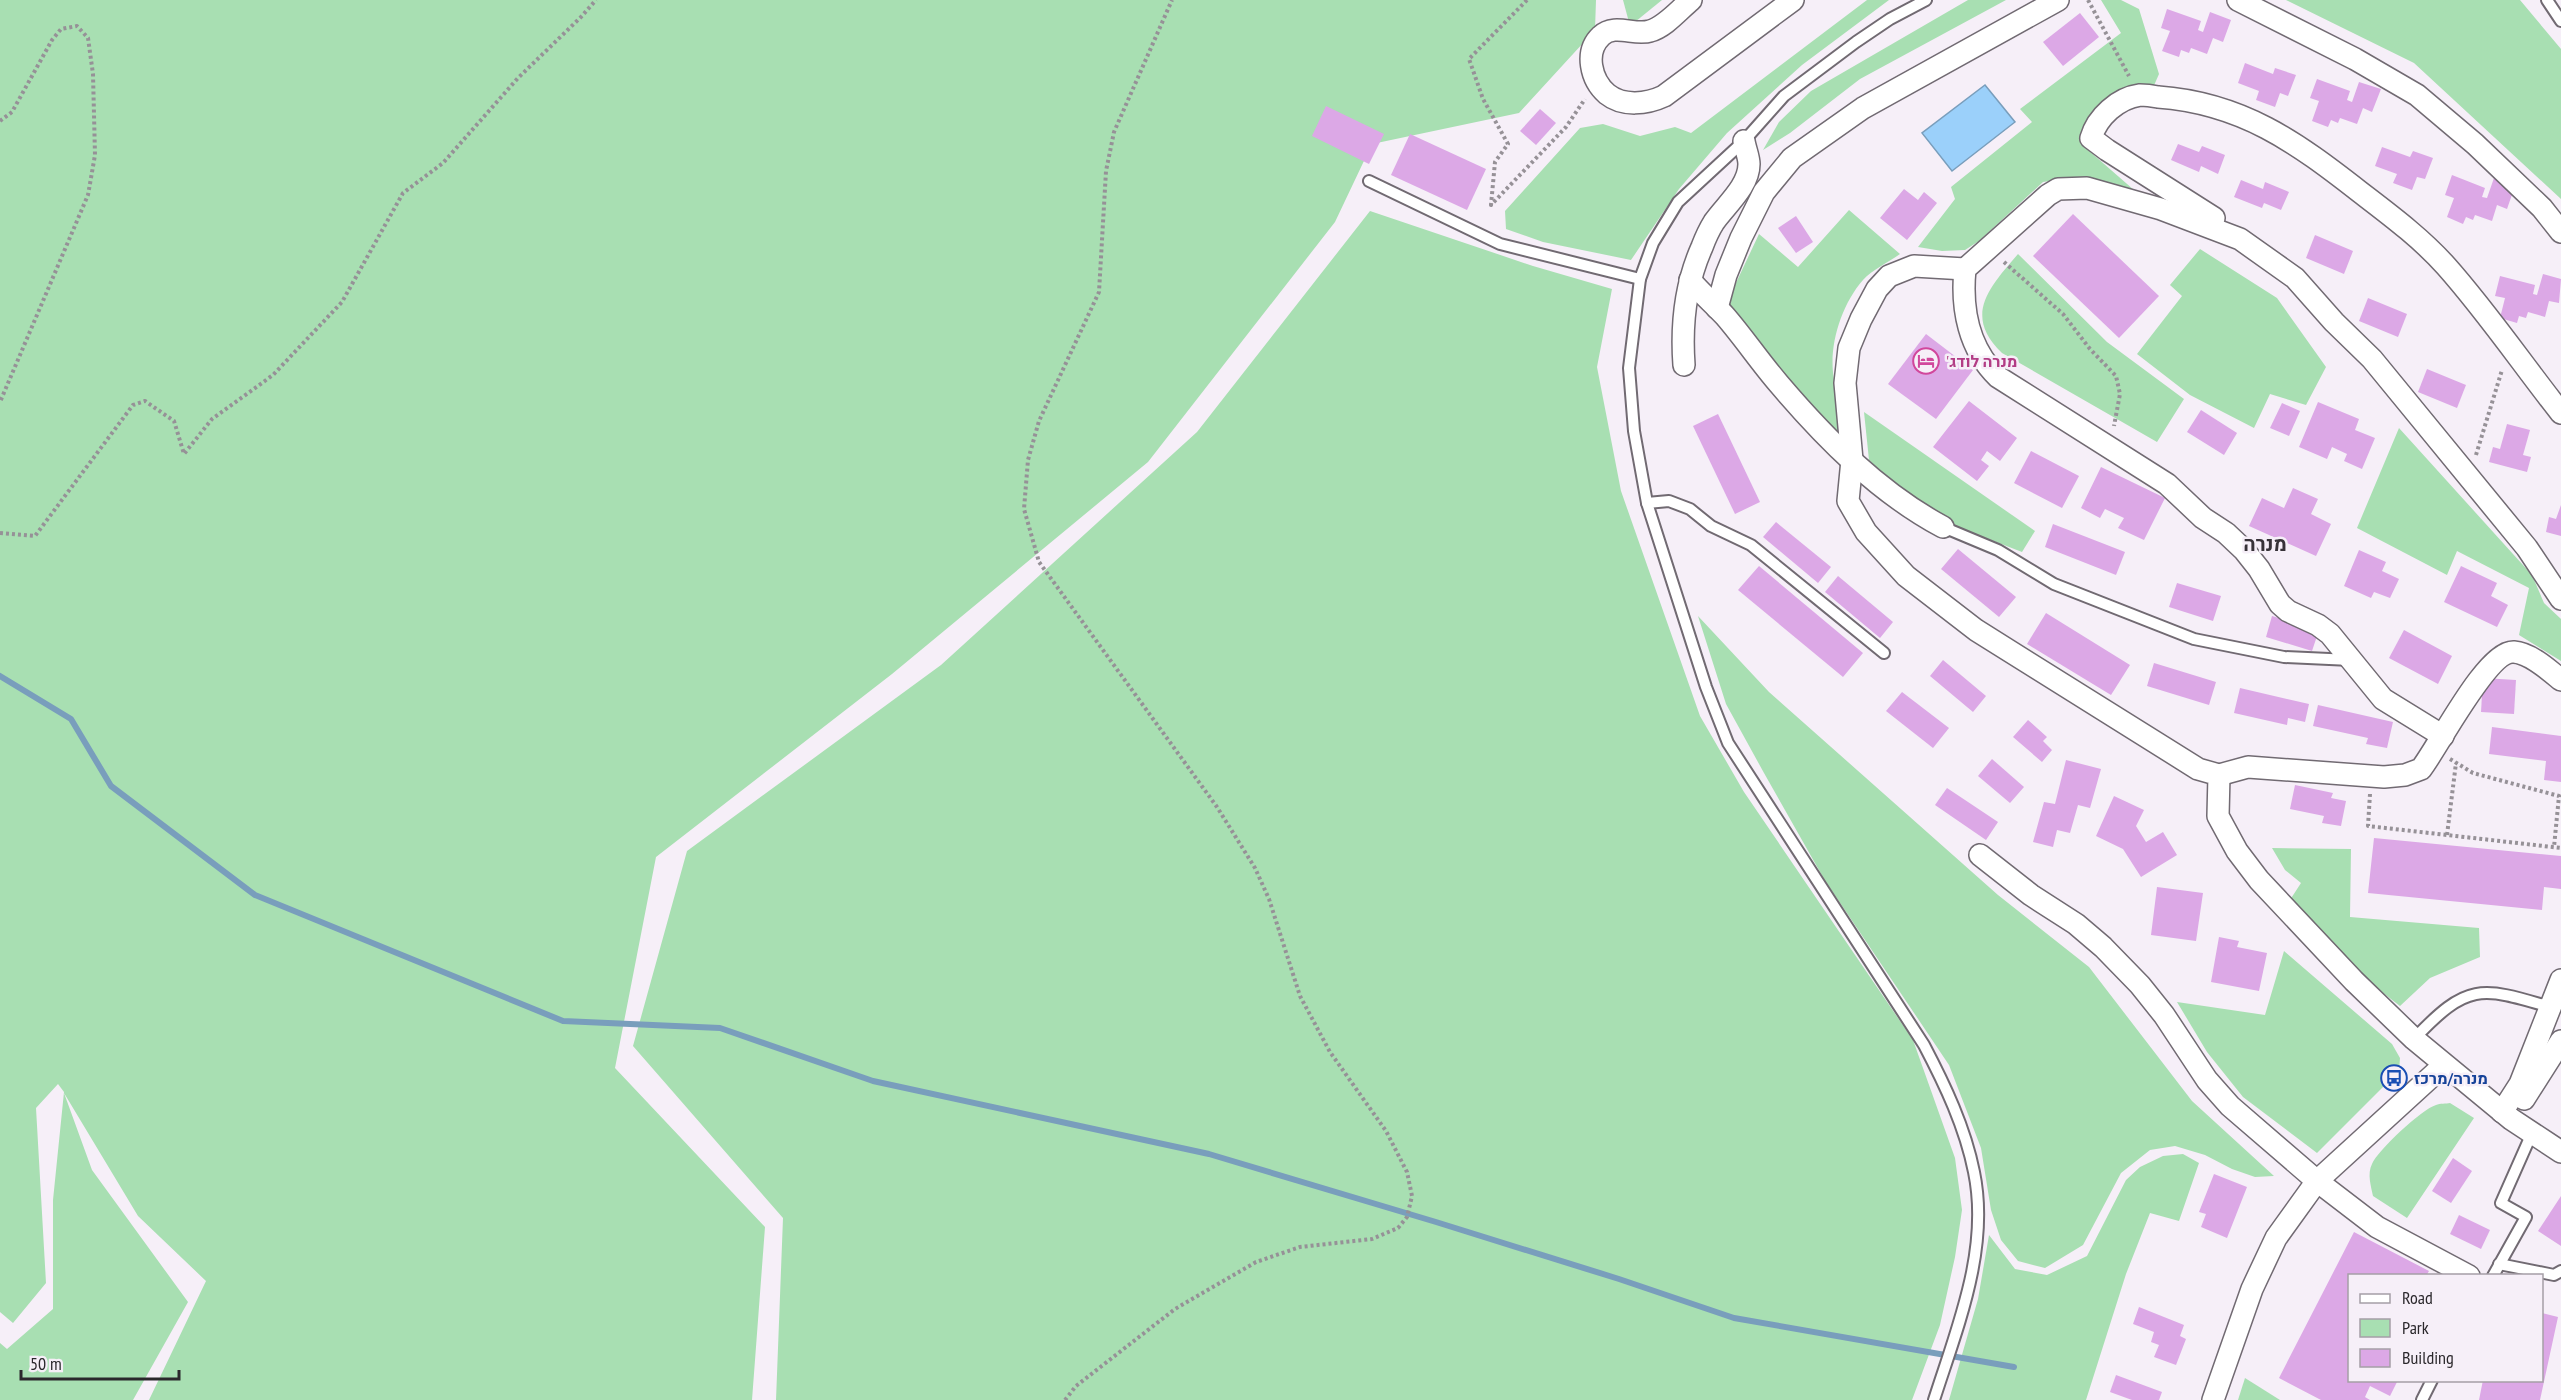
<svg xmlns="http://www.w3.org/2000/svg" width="2561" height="1400" font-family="'PT Sans Narrow',Heebo,sans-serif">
<rect width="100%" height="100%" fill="#f6eff8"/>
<g fill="#a8dfb2">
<path d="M0 0H1596L1595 30 1519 113 1372 144 1335 222 1148 462 892 674 656 857 615 1068 765 1227 752 1400H149L206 1281 138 1216 64 1093 92 1170 188 1302 133 1400H0V1343L7 1349 53 1309V1200L64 1092 58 1084 36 1108 46 1283 13 1323 0 1312Z"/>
<path d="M1623 0H1662L1630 26Z"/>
<path d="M1867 0H1889L1802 65 1727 133 1679 189 1631 260 1543 242 1506 229 1505 211 1580 128 1603 124 1640 136 1675 127 1691 133Z"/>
<path d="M1968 0H2006L1860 79 1790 133 1763 150 1779 122 1811 91Z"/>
<path d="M2101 0H2121L2139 9 2159 74 2152 90 2103 106 2086 120 2080 143 2142 197 2094 181 2070 178 2043 182 1979 241 1965 250 1942 251 1918 247 1955 199 1951 187 2032 122 2020 109 2121 33Z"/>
<path d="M2286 0H2520L2561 49V199L2414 63Z"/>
<path d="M1849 210 1900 254C1889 262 1872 270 1863 280 1841 305 1828 347 1834 379 1838 397 1846 416 1838 432L1805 405 1727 302 1759 234 1798 267Z"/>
<path d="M1370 211 1533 266 1612 289 1597 367 1621 491 1700 716 1744 792 1913 1040 1955 1158 1962 1210 1955 1257 1940 1325 1912 1400H776L783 1218 633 1046 687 851 941 665 1197 432Z"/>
<path d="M2200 249 2277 298 2326 367 2306 405 2270 394 2254 428 2190 395 2137 354 2182 296 2170 285Z"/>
<path d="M2018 254 2107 342 2184 399 2157 442 2002 353C1963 315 1989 288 2018 254Z"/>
<path d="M1864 412 2035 531 2022 552 1960 528 1907 496 1869 460Z"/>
<path d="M2399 428 2532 575 2544 603 2561 619V661L2519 635 2529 588 2457 551 2447 575 2357 528Z"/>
<path d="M1698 616 1769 692 1998 895 2089 967 2192 1101 2274 1176 2255 1177 2232 1169 2205 1155 2175 1146 2150 1150 2121 1173 2083 1245 2045 1268 2018 1261 2001 1240 1991 1210 1981 1148 1949 1065 1824 879 1764 773 1726 704Z"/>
<path d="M2272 848 2351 849 2350 917 2479 928 2480 957 2430 978 2400 1006 2356 972 2288 903 2301 883 2285 870Z"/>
<path d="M2284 951 2392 1044 2400 1058 2399 1071 2317 1153 2243 1097 2207 1052 2177 1002 2265 1015Z"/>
<path d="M2450 1103 2474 1118 2407 1218 2373 1196C2371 1186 2367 1174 2372 1164 2378 1150 2422 1109 2436 1105 2440 1103 2446 1104 2450 1103Z"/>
<path d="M2183 1154 2199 1163 2179 1221 2150 1213 2126 1274 2086 1400H1949L1978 1299 1989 1235 2015 1269 2047 1275 2087 1256 2126 1180 2140 1167 2163 1156Z"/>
<path d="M2245 1378 2280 1400H2238Z"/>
</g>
<path fill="#9bd0fa" stroke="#799ebc" stroke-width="1.5" d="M1985 85 2015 122 1952 171 1922 133Z"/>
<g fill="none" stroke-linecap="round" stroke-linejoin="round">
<path stroke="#799ebc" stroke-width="6" d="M0 676 71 719 111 786 255 895 563 1021 720 1028 873 1081 1209 1154 1436 1222 1619 1279 1734 1318 2014 1367"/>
</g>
<g fill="#dca8e6">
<path d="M2167 9 2201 21 2198 30 2203 32 2210 12 2231 20 2223 42 2213 38 2207 54 2191 48 2189 53 2181 50 2179 57 2162 51 2170 31 2161 28Z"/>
<path d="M2080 13 2099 37 2063 66 2043 42Z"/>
<path d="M2245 63 2273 74 2275 68 2296 75 2288 96 2280 93 2275 107 2256 100 2259 91 2238 83Z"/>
<path d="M2317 79 2350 91 2347 100 2352 102 2359 82 2381 89 2372 112 2363 108 2357 124 2340 118 2338 123 2331 120 2328 127 2312 121 2319 101 2310 98Z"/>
<path d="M1326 106 1384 134 1369 164 1312 136Z"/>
<path d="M1540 109 1556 123 1536 145 1520 131Z"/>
<path d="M1410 134 1486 169 1467 210 1391 175Z"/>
<path d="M2178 144 2199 152 2202 146 2225 155 2218 174 2201 166 2199 172 2171 160Z"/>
<path d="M2382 147 2410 157 2413 151 2433 158 2425 179 2417 177 2412 190 2393 183 2397 174 2375 166Z"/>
<path d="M2452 175 2485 188 2482 197 2487 198 2494 178 2515 186 2507 209 2497 205 2492 221 2475 215 2473 220 2466 217 2463 224 2447 217 2454 198 2445 195Z"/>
<path d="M2241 180 2263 189 2265 182 2289 192 2281 210 2264 203 2262 208 2234 197Z"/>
<path d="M1904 189 1918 200 1924 192 1937 203 1907 240 1880 218Z"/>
<path d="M2073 214 2159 296 2119 338 2033 256Z"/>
<path d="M1796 216 1813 242 1796 253 1778 228Z"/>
<path d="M2315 235 2353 251 2344 274 2306 258Z"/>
<path d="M2543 274 2561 279 2559 303 2549 301 2545 317 2528 312 2526 318 2519 316 2517 323 2500 318 2505 298 2495 296 2500 276 2535 285 2533 294 2537 295Z"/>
<path d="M2368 298 2407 314 2398 337 2359 321Z"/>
<path d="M1926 334 1973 370 1936 419 1888 384Z"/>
<path d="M2427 369 2466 385 2457 408 2418 392Z"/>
<path d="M1969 401 2017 438 2000 461 1987 451 1981 460 1989 466 1977 481 1933 447Z"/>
<path d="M2318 402 2359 419 2355 430 2375 438 2362 469 2344 461 2347 454 2332 447 2327 459 2299 447Z"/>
<path d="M2282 403 2300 411 2289 436 2270 428Z"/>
<path d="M2201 410 2237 433 2224 455 2187 432Z"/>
<path d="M1718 414 1760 502 1735 514 1693 426Z"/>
<path d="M2507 424 2530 430 2523 455 2531 457 2527 472 2489 462 2493 447 2500 449Z"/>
<path d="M2031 451 2079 476 2062 508 2014 483Z"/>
<path d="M2101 467 2165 498 2144 540 2118 528 2124 518 2105 509 2100 518 2081 508Z"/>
<path d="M2293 488 2318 499 2311 514 2331 524 2316 556 2249 526 2262 498 2284 508Z"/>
<path d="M2561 505V536L2546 532 2549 517 2556 519Z"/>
<path d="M1776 522 1831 567 1818 583 1763 537Z"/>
<path d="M2053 524 2125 552 2116 575 2045 547Z"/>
<path d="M1958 549 2016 597 1999 617 1941 569Z"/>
<path d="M2359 550 2386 562 2382 571 2399 579 2390 598 2374 592 2371 598 2344 586Z"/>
<path d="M1759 566 1863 653 1843 677 1738 590Z"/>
<path d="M2461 566 2497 583 2491 596 2508 605 2497 627 2444 602Z"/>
<path d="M1838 576 1893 622 1880 638 1825 592Z"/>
<path d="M2177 583 2221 596 2213 621 2169 607Z"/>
<path d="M2046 613 2130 665 2111 695 2027 644Z"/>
<path d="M2272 616 2319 630 2312 651 2266 637Z"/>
<path d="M2404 630 2452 656 2438 684 2389 658Z"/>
<path d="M1943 660 1986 696 1973 712 1930 676Z"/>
<path d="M2154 663 2216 682 2209 705 2147 686Z"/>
<path d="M2483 678 2516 680 2514 714 2481 712Z"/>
<path d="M2240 688 2309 704 2305 722 2288 718 2287 725 2234 713Z"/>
<path d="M1902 692 1949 728 1933 748 1886 711Z"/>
<path d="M2318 705 2393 722 2387 748 2366 744 2368 738 2313 726Z"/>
<path d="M2028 720 2047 737 2043 741 2052 750 2042 762 2013 737Z"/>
<path d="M2492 727 2561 736V782L2544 780 2546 761 2489 754Z"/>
<path d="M1992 759 2024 787 2010 803 1978 776Z"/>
<path d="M2066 760 2101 769 2090 808 2078 805 2070 833 2057 830 2053 847 2033 842 2044 802 2055 804Z"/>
<path d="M2295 785 2333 793 2331 798 2346 801 2341 826 2322 823 2324 816 2290 809Z"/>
<path d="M1947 788 1998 822 1986 840 1935 805Z"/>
<path d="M2114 796 2144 810 2136 826 2146 842 2163 832 2177 855 2141 877 2123 849 2096 836Z"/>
<path d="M2374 838 2561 856V889L2544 887 2542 910 2368 893Z"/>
<path d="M2157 887 2203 893 2196 941 2151 935Z"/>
<path d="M2219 937 2239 941 2237 947 2267 953 2259 991 2211 982Z"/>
<path d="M2453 1158 2472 1171 2451 1203 2432 1191Z"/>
<path d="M2214 1174 2247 1187 2227 1238 2201 1227 2206 1214 2199 1212Z"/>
<path d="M2561 1196V1246L2538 1231Z"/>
<path d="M2459 1215 2490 1230 2481 1249 2450 1234Z"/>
<path d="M2354 1232 2429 1271 2426 1276H2350V1380H2398L2390 1396 2370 1386 2365 1397 2370 1400H2321L2279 1378Z"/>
<path d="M2139 1307 2184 1325 2180 1336 2186 1339 2176 1365 2154 1357 2159 1345 2151 1342 2154 1332 2133 1324Z"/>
<path d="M2542 1313 2558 1317 2540 1400H2479L2483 1380H2542Z"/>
<path d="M2116 1375 2162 1392 2159 1400H2132L2110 1392Z"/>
</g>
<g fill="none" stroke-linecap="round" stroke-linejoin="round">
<g stroke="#716a72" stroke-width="14">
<g id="lane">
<path d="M1926 0 1890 19 1856 42 1784 96 1744 141 1678 202 1653 243 1640 279 1629 368 1634 431 1647 503 1706 687 1728 743 1924 1045C1945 1085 1965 1127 1974 1172 1990 1249 1957 1328 1934 1400"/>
<path d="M2547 0 2561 21"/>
<path d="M1369 181 1500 244 1640 279"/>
<path d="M1647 503 1669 501 1690 509 1711 526 1751 545 1884 653"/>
<path d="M1943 527 1998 550 2054 584 2194 639 2284 657 2351 660"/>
<path d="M2414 1039C2467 983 2480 986 2550 1007"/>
<path d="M2499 1264 2554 1275 2561 1271"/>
<path d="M2493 1276 2526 1217 2501 1203 2532 1133"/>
<path d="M2422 1400 2432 1380"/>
</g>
</g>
<g stroke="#716a72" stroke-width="24">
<g id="street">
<path d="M1691 0C1679 10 1665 27 1650 31 1635 36 1614 23 1601 36 1584 52 1591 80 1607 94 1623 107 1647 104 1664 96L1793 0"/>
<path d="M2238 0 2355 59 2417 95 2475 144 2542 208 2561 232"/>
<path d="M2214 218 2107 150 2091 138C2097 117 2118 98 2140 95 2145 95 2153 96 2158 97 2242 103 2296 142 2360 192 2390 215 2421 238 2446 266 2487 312 2523 365 2561 413"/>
<path d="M1965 269 1914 266 1889 276 1877 289 1861 319 1849 348 1845 383 1852 460 1848 501 1866 532 1906 576 1976 630 2198 769 2219 775 2218 816 2237 851 2259 880 2354 981 2414 1039 2511 1119 2561 1152"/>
<path d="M1690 280C1701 293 1714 304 1725 316 1744 338 1760 362 1779 384 1825 438 1879 493 1943 527"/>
<path d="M1717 308 1726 275 1741 238 1764 192 1792 158 1863 108 2058 0"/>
<path d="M1684 365C1681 324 1685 285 1702 247 1705 239 1709 230 1714 222 1726 205 1749 186 1749 164 1749 157 1745 148 1744 141"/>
<path d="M2443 736 2383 699 2330 634 2318 625 2288 611 2280 604 2259 569 2244 550 2226 533 2203 518 2167 484 1998 377C1969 349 1961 309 1965 269L2048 195 2058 189 2087 188 2161 209 2240 239 2295 278 2334 322 2372 359 2527 548 2561 599"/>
<path d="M2219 775 2248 767 2384 777 2405 775 2421 769C2439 746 2487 650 2514 652 2530 653 2549 670 2561 680"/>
<path d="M1980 855 2031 895 2076 924 2103 947 2140 985 2164 1015 2207 1080 2230 1106 2317 1181 2377 1227 2469 1276"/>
<path d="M2524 1099 2561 1041"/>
<path d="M2502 1112 2520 1084 2561 980"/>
<path d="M2213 1400 2252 1289 2276 1238 2317 1181 2444 1065"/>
</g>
</g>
<g stroke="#969197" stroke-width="4" stroke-dasharray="3 3" stroke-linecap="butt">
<path d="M1527 0 1469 59 1483 99 1508 144 1495 162 1491 205 1566 127 1585 99"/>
<path d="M2088 0 2129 76"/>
<path d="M0 121 12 112 52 40 61 29 77 26 88 38 93 74 95 155 88 195 0 402"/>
<path d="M2004 262 2063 314 2090 349 2116 376 2120 394 2114 426"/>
<path d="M2476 455 2502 370"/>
<path d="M0 533 35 536 133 405 145 401 174 421 184 454 212 419 273 375 342 302 403 193 443 163 518 78 581 17 596 0"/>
<path d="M2450 759 2473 773 2559 796 2554 847"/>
<path d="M2370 794 2368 826 2561 848"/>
<path d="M2447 835 2456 763"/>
<path d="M1065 1400 1076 1386 1175 1309 1256 1262 1300 1247 1372 1239 1398 1228 1407 1217 1412 1196 1407 1172 1386 1131 1330 1052 1300 996 1269 899 1255 868 1217 807 1039 562 1024 509 1028 460 1039 421 1099 292 1106 171 1114 132 1172 0"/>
</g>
<use href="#lane" stroke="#fff" stroke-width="10"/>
<use href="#street" stroke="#fff" stroke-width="21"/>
</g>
<defs>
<g id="hotel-ring" transform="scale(1.35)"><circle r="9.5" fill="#f6eff8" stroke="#d1479c" stroke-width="1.5"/><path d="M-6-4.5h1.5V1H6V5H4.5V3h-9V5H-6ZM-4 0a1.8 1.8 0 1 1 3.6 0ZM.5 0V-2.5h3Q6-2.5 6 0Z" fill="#d1479c"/></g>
<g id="bus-ring" transform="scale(1.35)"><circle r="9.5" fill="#f6eff8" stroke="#1a4fb4" stroke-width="1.5"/><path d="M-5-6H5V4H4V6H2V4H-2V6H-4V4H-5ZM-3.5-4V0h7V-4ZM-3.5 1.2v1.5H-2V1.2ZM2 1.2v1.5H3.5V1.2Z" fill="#1a4fb4"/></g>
</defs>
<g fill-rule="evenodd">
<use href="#hotel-ring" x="1926" y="361"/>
<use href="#bus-ring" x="2394" y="1078"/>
</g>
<g text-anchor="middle" stroke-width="5" stroke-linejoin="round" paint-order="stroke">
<g font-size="16" font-weight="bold" fill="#b23c85" stroke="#f6eff8" text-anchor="start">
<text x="1946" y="367">'מנרה לודג</text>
</g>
<g font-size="16" font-weight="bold" fill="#164399" stroke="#f6eff8" text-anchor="start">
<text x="2414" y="1084">מנרה/מרכז</text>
</g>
<g font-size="20" font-weight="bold" fill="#373238" stroke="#f6eff8">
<text x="2265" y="551">מנרה</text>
</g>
</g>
<rect x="2348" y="1274" width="195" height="108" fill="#f6eff8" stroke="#a59fa6" stroke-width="1.5"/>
<rect x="2360" y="1294" width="30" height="9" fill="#ffffff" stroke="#a59fa6" stroke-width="1.5"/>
<text x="2402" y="1304" font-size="18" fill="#2b282c">Road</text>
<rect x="2360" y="1319" width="30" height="18" fill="#a8dfb2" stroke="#a59fa6" stroke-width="1.5"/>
<text x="2402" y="1334" font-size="18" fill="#2b282c">Park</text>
<rect x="2360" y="1349" width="30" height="18" fill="#dca8e6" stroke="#a59fa6" stroke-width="1.5"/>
<text x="2402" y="1364" font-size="18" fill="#2b282c">Building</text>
<path d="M21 1370v9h158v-9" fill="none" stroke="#2b282c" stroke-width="3"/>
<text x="30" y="1370" font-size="18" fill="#2b282c" stroke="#f6eff8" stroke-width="4.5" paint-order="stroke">50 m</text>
</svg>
